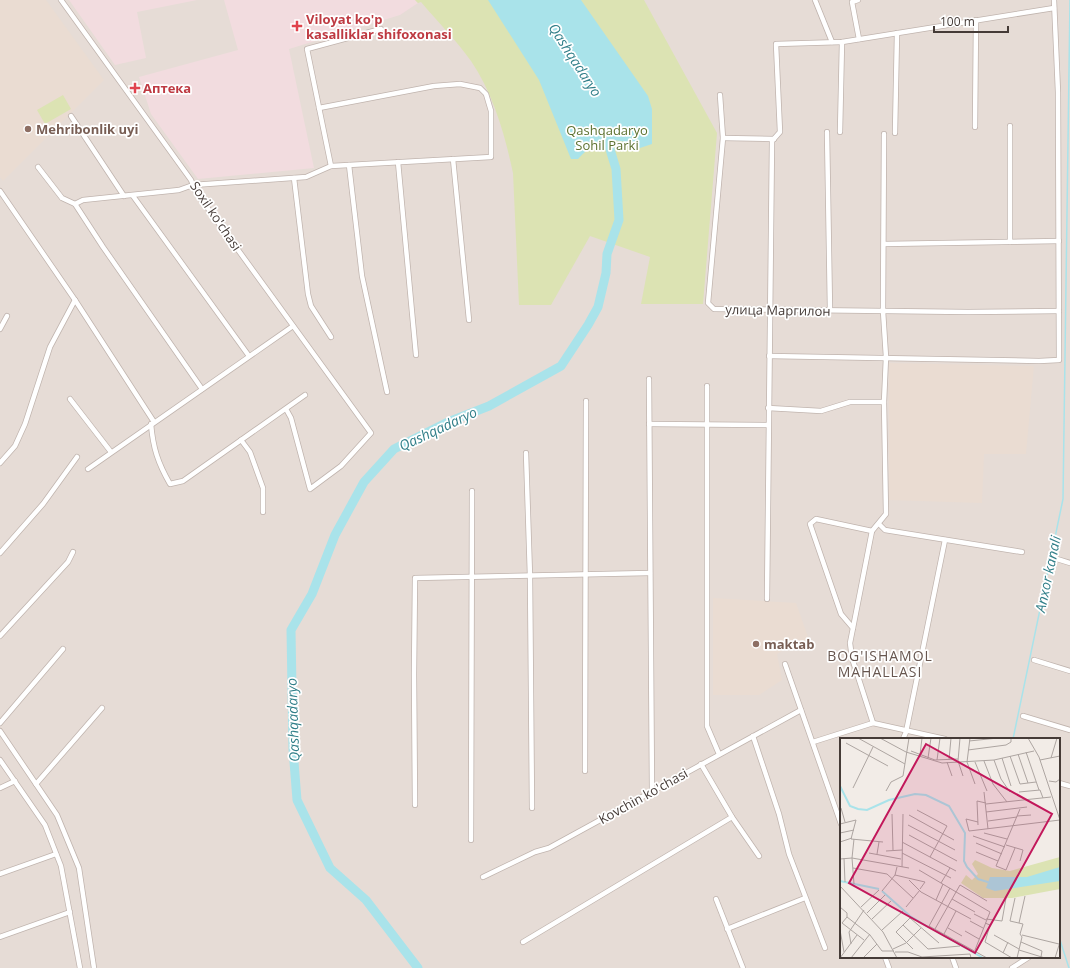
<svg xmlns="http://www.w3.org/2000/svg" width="1070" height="968" font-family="'Open Sans',sans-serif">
<rect width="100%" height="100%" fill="#f2ece7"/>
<path fill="#e6dcd6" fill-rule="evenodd" d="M0 0H1070V968H0ZM841 739H1059V957H841Z"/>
<g fill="#eadcd2">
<path d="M0 0H46L104 80 3 181 0 177Z"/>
<path d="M889 363 1034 366 1026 454H984L982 503 889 500Z"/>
<path d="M713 598 796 603 809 640 787 648 777 654 782 680 759 695H713Z"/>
</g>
<g fill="#f2dcdf">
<path d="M69 0H197L137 12 146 58 115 65Z"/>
<path d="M224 0H415L418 3 400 15 289 49 314 168 198 179 151 114 139 77 238 50Z"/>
</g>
<g fill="#dce3b3">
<path d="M415 0H644L717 133 703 304H641L650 257 590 236 551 305H519L513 173C505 135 493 93 471 61 456 40 437 21 421 2L418 3Z"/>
<path d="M63 95 71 109 45 124 37 110Z"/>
</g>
<path fill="#a9e3ea" d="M488 0H581L648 96 652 109V144L640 148C614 135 597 138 578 159H571L539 80Z"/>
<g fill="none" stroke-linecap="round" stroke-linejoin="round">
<g stroke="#a9e3ea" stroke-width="1.5">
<path d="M1013 739 1063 499 1070 0"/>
<path d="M1059 937 1069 968"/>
</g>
<path stroke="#a9e3ea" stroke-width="9" d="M418 968 366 900 330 868 297 800 293 749 291 630 312 594 335 535 364 482 394 449 448 422 489 406 561 366 588 325 598 307 606 273 607 254 619 220 616 169 609 146 607 130"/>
<g stroke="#c0b4ae" stroke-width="6">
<g id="street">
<path d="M61 0 191 180 196 192 371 433 341 466 310 489 291 418 286 409"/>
<path d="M815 0 832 42"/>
<path d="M858 0 852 2 859 39"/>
<path d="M720 95 723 138 708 303 714 309 968 312 1059 311"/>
<path d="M71 116 124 196"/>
<path d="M1010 126V242"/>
<path d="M975 127 976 20"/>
<path d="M827 132 830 310"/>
<path d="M840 132 842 42"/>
<path d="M895 133 897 33"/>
<path d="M723 138 774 139"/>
<path d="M453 159 469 320"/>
<path d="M398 162 416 355"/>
<path d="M349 165 362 276 387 392"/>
<path d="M331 166 307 49 381 29"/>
<path d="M38 167 62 198 75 204 103 247 202 389"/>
<path d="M294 178 308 294 311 306 331 337"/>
<path d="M0 191 75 300 154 422"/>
<path d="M133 196 249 356"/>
<path d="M75 204 83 200 179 190 193 185 306 177 331 166 491 157V111L486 94 480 88 460 84 434 86 319 108"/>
<path d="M884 244 1059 241"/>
<path d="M0 329 7 316"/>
<path d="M769 356 1039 361 1059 360 1058 92 1054 0"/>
<path d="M649 379 652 792"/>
<path d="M707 386V726L719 754"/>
<path d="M70 399 111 452"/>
<path d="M768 408 821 411 850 402H884"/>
<path d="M151 424C153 448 158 463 170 484L183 481 305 395"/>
<path d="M649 424 768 425"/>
<path d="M241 440 250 452 263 488V512"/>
<path d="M526 453 530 576 532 808"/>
<path d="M0 463 15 446 25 424 50 347 75 300"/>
<path d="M88 469 293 326"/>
<path d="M879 524 885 530 1022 552"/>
<path d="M872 531 816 519 810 524 841 614 853 628 850 643 852 658 873 723"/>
<path d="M0 553 43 504 77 457"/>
<path d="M1057 559 1070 563"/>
<path d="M767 599 772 141 780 132 776 44 842 42 1054 8"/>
<path d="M853 628 872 531 886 514 884 402 886 357 883 311 884 134"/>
<path d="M0 636 68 562 73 552"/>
<path d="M1034 660 1070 671"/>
<path d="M785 664 841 824"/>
<path d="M1023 716 1070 730"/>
<path d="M0 723 63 649"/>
<path d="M0 731 57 815 79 868 94 968"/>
<path d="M753 736 779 814 789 854 825 948"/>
<path d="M903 739 906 732 945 540"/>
<path d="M813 742 873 723 945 739"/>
<path d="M0 760 45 825 61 866 80 968"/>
<path d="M701 764 732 817 759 856"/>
<path d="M585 771 586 401"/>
<path d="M1059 783 1070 786"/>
<path d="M36 784 102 708"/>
<path d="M0 788 15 781"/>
<path d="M415 805 414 674 415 578 650 573"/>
<path d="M471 840 472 491"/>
<path d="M0 874 56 854"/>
<path d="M483 877 535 852 549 848 801 710"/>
<path d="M716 899 743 968"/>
<path d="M727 929 805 898"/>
<path d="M0 937 70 912"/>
<path d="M523 942 732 817"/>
<path d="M885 957 889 968"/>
<path d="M952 957 956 968"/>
<path d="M1012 968 1029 957"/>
</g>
</g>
<use href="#street" stroke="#fff" stroke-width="4.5"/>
</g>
<g fill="#e0444e" stroke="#fff" stroke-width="1.5">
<path d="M295 20h4v4h4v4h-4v4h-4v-4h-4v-4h4z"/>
<path d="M133 82h4v4h4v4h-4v4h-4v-4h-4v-4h4z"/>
</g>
<g fill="#8d6e63" stroke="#fff" stroke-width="1.5">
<circle cx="28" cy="129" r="4"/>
<circle cx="756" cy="644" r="4"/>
</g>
<g text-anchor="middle" stroke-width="3.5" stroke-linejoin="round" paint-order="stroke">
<g font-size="13" font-weight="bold" fill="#be3a42" stroke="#fff" text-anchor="start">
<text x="306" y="24">Viloyat ko'p<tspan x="306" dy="15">kasalliklar shifoxonasi</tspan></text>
<text x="143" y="93">Аптека</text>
</g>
<g font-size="13" font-weight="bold" fill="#785e54" stroke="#fff" text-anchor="start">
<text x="36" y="134">Mehribonlik uyi</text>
<text x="764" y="649">maktab</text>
</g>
<g font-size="13" fill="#5c712f" stroke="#fff">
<text x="607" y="135">Qashqadaryo<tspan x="607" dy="15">Sohil Parki</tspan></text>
</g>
<g font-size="13" fill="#453b37" stroke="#fff">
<text transform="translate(216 216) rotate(56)" y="5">Soxil ko'chasi</text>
<text transform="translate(778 310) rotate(1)" y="5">улица Маргилон</text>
<text transform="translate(643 796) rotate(-29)" y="5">Kovchin ko'chasi</text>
</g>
<g font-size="14" font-style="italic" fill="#317f89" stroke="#fff">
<text transform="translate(575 60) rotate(57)" y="5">Qashqadaryo</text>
<text transform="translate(438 429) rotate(-25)" y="5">Qashqadaryo</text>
<text transform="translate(1048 574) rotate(-78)" y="5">Anxor kanali</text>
<text transform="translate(293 720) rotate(-92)" y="5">Qashqadaryo</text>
</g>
<g font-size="14" letter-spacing="1" fill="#67564f" stroke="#fff">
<text x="880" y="661">BOG'ISHAMOL<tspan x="880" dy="16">MAHALLASI</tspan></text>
</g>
</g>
<g transform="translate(840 738)">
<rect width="220" height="220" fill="#f2ece7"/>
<path d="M220 119V151L172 160H143L121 145 126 137 132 142 138 136 132 126 135 122 152 130 170 133Z" fill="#dce3b3"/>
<path d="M220 129V143L155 153 146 150 150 139H187Z" fill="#a9e3ea"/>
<path fill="none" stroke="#a9e3ea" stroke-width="2" d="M0 48 10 68 18 71 27 72 49 62 75 56 86 57 109 68 125 95 124 123 127 129 138 141 151 145M0 143 39 151M42 153 70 178 88 189M96 193 143 220"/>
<path fill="none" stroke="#ada5a1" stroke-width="1" d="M18 0 65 26M40 0 66 14 102 25 154 22 194 13M120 0 118 23 123 38M188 0 199 19 220 82M129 3 158 0M6 5 48 28M128 12 166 7 171 4V0M71 13 95 22 118 21M186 14 199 52M178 16 188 45M80 17 82 0M170 18 180 46 196 44M88 20 91 0M162 20 171 48M211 20 217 0M97 22 100 0M109 22 111 0M154 22 161 41 170 54M200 22 220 18M144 23 153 46 167 64M107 24 112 38M127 24 130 0M127 24 135 46M135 24 147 53M209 43 216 44 220 41M13 50 33 9M46 53 51 44 63 38 69 0M144 54 148 91M179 54 200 52 203 60M146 66 211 59M1 70 5 84M77 72 107 88 90 119M146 74 187 69M52 76 53 112M69 77 114 102M177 78 191 77M148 83 177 79M138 84 126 81 129 93 220 82M0 86 16 82 11 101 43 104M68 87 115 112M138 87 137 63 146 65M0 95 14 92M144 95 167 101M69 97 117 123M133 98 165 109M0 104 12 100M62 104 116 133M136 105 162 116M166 107 183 112 180 123M175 110 166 132 156 128 180 71M46 113 62 112M136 114 158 123M29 115 61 121M62 115 111 140M37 116 39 104M4 120 5 144M0 121 12 120 69 130M62 129 63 76M13 130 47 136 73 160M79 132 150 174 135 212M55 137 85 144 80 151M69 142 81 154 131 181M101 145 110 130M14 146 12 120 14 101M0 148 43 194 57 220M110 150 89 188 147 220M42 153 55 137 57 129M175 160 170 183 183 186 180 196 182 199 177 220M112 161 135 174M96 162 103 146M0 169 7 175V179L30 197 42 213H54M21 169 39 152M66 169 80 152M27 175 45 157M134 176 146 182M7 179 2 185 24 202M32 181 51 163M146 181 162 183 166 160M130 183 143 190M145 185 150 187 145 204 172 220M179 185 185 158M63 187 88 211 120 208M108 190 122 198M95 191 120 147 147 163M0 192 4 214M42 192 63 173M125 193 139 201M104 196 116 173M154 197 179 211M182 197 219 206M181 204 202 213 201 219M11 206 9 194 24 172M53 211 66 205 81 190M73 211 56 194 70 180 99 205M179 212 205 220M55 214H68L82 219 130 216 131 220M163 215 168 204M0 220 17 197M11 220 30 196M23 220 37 206M215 220 220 204"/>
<path fill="#c2185b" fill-opacity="0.15" stroke="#c2185b" stroke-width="2" d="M86 6 212 76 135 215 9 145Z"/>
<rect width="220" height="220" fill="none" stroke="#453b37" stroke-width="2"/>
</g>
<path d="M934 26v6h74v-6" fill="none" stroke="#453b37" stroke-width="2"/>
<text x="940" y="26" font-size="12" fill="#453b37" stroke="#ffffff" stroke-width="3" paint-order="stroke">100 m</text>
</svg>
